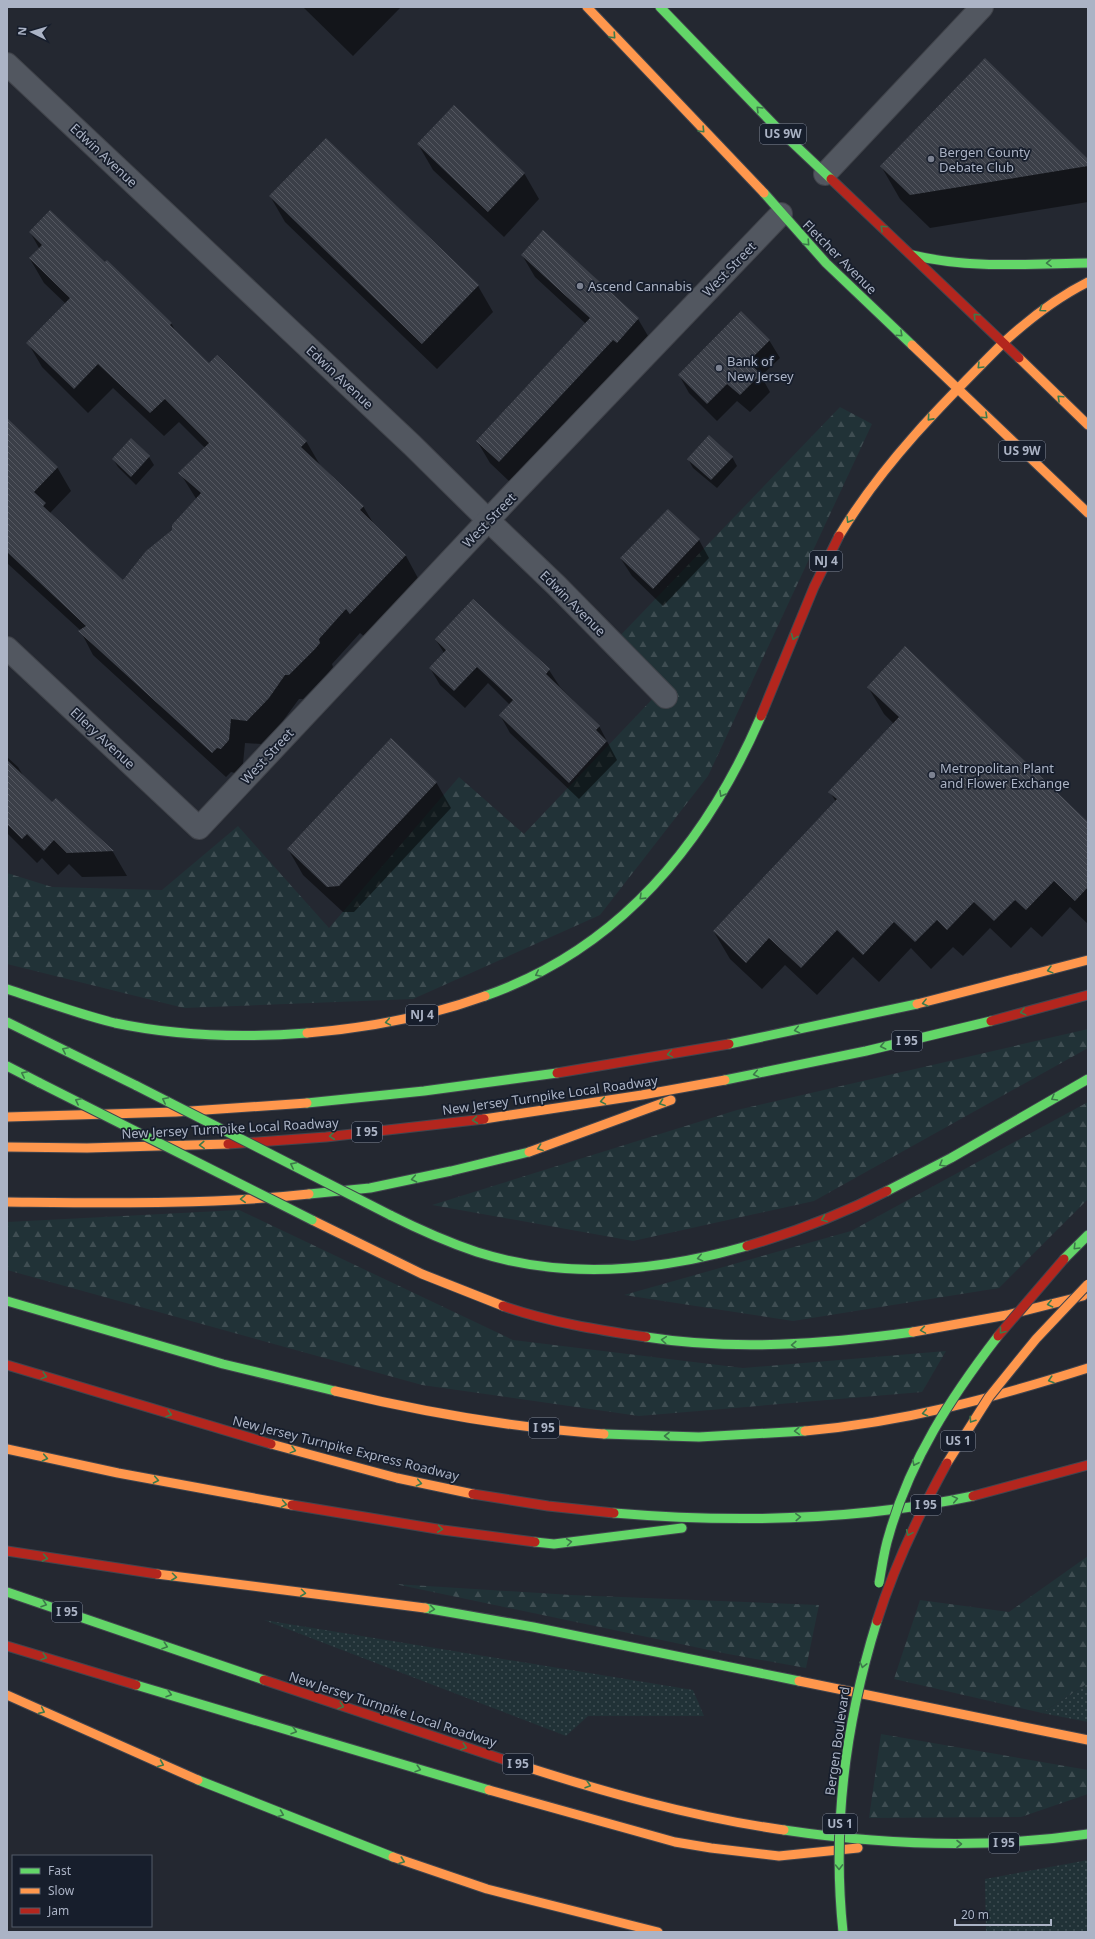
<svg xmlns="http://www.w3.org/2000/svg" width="1095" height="1939" font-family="'Noto Sans',sans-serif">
<defs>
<pattern id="grass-dots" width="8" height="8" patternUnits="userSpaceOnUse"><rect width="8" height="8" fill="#213237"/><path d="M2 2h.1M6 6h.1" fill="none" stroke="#3f4d52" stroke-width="1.8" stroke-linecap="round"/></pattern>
<pattern id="forest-firs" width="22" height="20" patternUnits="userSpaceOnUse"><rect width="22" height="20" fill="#213237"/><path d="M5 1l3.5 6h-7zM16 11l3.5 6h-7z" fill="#3f4d52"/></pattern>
<pattern id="building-back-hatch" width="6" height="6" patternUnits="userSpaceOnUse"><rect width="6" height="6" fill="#3b3f48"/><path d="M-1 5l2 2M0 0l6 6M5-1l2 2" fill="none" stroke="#555861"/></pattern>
</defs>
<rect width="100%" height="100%" fill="#242831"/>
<g fill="url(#grass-dots)">
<path d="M264 1620 693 1690 704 1716H588L566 1736Z"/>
<path d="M1088 1683V1722L1042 1713Z"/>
<path d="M1088 1860V1932H986L985 1879Z"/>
</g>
<g fill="url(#forest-firs)">
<path d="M840 407 872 424 708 776 600 915 413 999 184 1008 7 964V873L52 887 162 890 238 826 329 928 459 777 524 834 660 691 613 643Z"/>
<path d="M1088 1029V1048L814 1201 633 1241 432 1205 737 1110Z"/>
<path d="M1088 1102V1199L999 1288 793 1321 624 1295 851 1231Z"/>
<path d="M239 1210 513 1340 743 1368 946 1351 922 1392 639 1416 422 1385 7 1270V1222Z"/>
<path d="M1088 1556V1683L1042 1713 894 1679 920 1600 1009 1612Z"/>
<path d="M395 1584 571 1595 819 1605 806 1668 728 1654Z"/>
<path d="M881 1734 1088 1770V1794L1021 1817 869 1818Z"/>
</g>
<g fill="#0007">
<path d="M303 7H401L353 56Z"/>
<path d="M418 144 524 173 539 199 504 237 433 170Z"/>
<path d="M1088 160V202L930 228 900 199 881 166Z"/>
<path d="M270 196 478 286 493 312 437 369 285 222Z"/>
<path d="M30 232 105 264 171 323 177 334 209 364 306 441 320 465 363 506 375 526 406 556 419 580 365 637 360 633 332 664 333 667 328 673 303 699H299L282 722 261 744 245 743 243 764 235 773 231 772 226 777 93 655 80 630 7 563V419L57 467 71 491 50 513 123 582 173 530 197 500 180 473 205 448 179 422 164 436 113 388 88 413 42 367 28 343 66 304 44 283 30 259 39 248Z"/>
<path d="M522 255 638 319 651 341 512 484 490 463 477 441 586 324 535 277Z"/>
<path d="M769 340 780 358 761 376 770 392 750 412 737 401 717 421 689 393 679 375Z"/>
<path d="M149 457 154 465 136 485 118 467 113 459Z"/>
<path d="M732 457 737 466 717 488 693 468 688 459Z"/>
<path d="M668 510 699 540 709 558 663 606 632 576 621 559Z"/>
<path d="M436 640 549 670 560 687 599 726 617 760 579 799 510 733 500 715 510 705 488 683 465 708 440 685 430 668 444 653Z"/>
<path d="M868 687 1088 823V924L1070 907 1042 937 1031 927 1011 948 990 928 963 956 953 947 931 969 911 948 879 982 853 957 817 995 785 965 762 989 730 959 714 932 836 802 830 792 894 724 884 714Z"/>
<path d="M7 757 18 767 24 777 52 804 56 799 113 852 127 876 82 877 69 864 58 875 42 858 37 863 7 833Z"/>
<path d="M436 782 451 808 354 912H343L303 875 288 849Z"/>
</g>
<g fill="url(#building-back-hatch)">
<path d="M985 58 1088 159V166L910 195 880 166Z"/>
<path d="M454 105 525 173 488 212 417 144Z"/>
<path d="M326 138 479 285 422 344 269 196Z"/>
<path d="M50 210 105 262 107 260 172 323 170 325 209 363 217 355 307 441 301 447 364 506 360 510 406 555 350 614 346 609 319 639 320 643 315 649 289 675H285L269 698 247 721 231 719 229 740 221 749 217 748 212 753 78 631 86 626 7 552V418L58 467 34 492 46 503 43 506 123 580 146 551 172 530V525L201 493 178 473 209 443 165 399 150 413 98 364 74 389 26 343 70 298 29 258 42 245 29 232Z"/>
<path d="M543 230 639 318 617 343 613 340 499 462 476 441 590 318 521 255Z"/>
<path d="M741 311 770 340 748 362 761 374 740 395 727 384 707 404 678 375Z"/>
<path d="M709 435 733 457 711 480 687 459Z"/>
<path d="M131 438 150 456 131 477 112 459Z"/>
<path d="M668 509 700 539 653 589 620 558Z"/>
<path d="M473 599 550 669 546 674 600 726 596 730 607 741 569 783 499 715 513 700 477 667 454 691 429 668 446 650 435 639Z"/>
<path d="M905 646 1088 822V887L1075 901 1054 881 1026 910 1015 900 994 921 974 902 947 930 937 920 915 942 894 922 863 955 837 930 801 968 769 938 746 963 713 931 837 799 828 792 899 717 867 687Z"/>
<path d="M391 738 437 782 339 886 327 887 287 849Z"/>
<path d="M7 760 52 802 56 798 114 851 67 853 54 840 44 851 27 834 22 839 7 824Z"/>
</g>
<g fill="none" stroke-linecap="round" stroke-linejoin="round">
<g stroke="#40434a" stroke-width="24">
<g id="street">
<path d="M7 64 412 445 488 520 556 585 666 697"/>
<path d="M825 174 982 7"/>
<path d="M7 648 199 828 508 499 781 214"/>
</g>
</g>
<g stroke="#41454e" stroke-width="11">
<g id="fast">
<path d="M660 7 778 129 831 179"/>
<path d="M764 193 826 263 912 345"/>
<path d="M912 255C971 269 1028 264 1088 263"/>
<path d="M7 989C43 1001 78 1014 115 1023 177 1036 243 1038 307 1033"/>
<path d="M485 996C619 949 706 843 761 716"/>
<path d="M7 1022 137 1086"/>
<path d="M729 1044 917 1004"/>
<path d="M7 1066 40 1083"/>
<path d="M725 1080 866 1051 991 1021"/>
<path d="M307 1103 424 1091 557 1073"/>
<path d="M887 1191 951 1158 1088 1079"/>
<path d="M309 1194 370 1188 451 1171 529 1152"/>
<path d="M390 1215C418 1229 447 1242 477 1252 565 1280 660 1271 747 1246"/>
<path d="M1064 1259 1088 1235"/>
<path d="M7 1301 223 1364 335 1391"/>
<path d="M646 1337C734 1351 825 1344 913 1332"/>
<path d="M604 1434 699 1437 805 1431"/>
<path d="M614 1513C733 1523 855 1521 973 1496"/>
<path d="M535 1542 554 1544 682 1528"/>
<path d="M7 1592 264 1680"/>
<path d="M425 1608 533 1627 799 1681"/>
<path d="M136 1685 489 1790"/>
<path d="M198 1780 393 1857"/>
<path d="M784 1830C884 1845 987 1849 1088 1834"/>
</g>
</g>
<g stroke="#41454e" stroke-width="11">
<g id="slow">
<path d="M587 7 764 193"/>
<path d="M1003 343C1029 319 1056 298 1088 282"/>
<path d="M912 345 1088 513"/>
<path d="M1019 358 1088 425"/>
<path d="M839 536C883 463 943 403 1003 343"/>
<path d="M917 1004 1088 960"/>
<path d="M307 1033C368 1028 427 1017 485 996"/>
<path d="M7 1117 176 1112 307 1103"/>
<path d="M484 1119 642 1095 725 1080"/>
<path d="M7 1147 87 1148 228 1144"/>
<path d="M529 1152 671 1100"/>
<path d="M7 1202C108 1203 209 1205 309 1194"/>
<path d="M312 1220 422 1274 503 1306"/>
<path d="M913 1332 1007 1315 1083 1296"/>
<path d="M335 1391C423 1412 513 1428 604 1434"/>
<path d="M805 1431C905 1422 993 1398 1088 1368"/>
<path d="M271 1444 397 1478 473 1494"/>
<path d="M7 1449 118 1473 292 1505"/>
<path d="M157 1574 425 1608"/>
<path d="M799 1681 1088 1740"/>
<path d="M7 1695 198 1780"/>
<path d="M511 1762C600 1791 691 1817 784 1830"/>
<path d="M489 1790 675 1842 711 1848 779 1856 858 1848"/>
<path d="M393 1857 487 1889 658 1932"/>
</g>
</g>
<g stroke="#41454e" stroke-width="11">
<g id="jam">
<path d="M831 179 1019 358"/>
<path d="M761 716 814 587 839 536"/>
<path d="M991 1021 1088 995"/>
<path d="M557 1073 729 1044"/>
<path d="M228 1144 326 1137 484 1119"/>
<path d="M747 1246C795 1232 842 1214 887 1191"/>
<path d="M503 1306C549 1322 598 1330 646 1337"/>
<path d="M7 1365 271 1444"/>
<path d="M473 1494 548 1506 614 1513"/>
<path d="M973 1496 1088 1465"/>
<path d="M292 1505 443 1530 535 1542"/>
<path d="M7 1551 157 1574"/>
<path d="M7 1646 136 1685"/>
<path d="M264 1680 511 1762"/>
</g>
</g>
<use href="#street" stroke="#525760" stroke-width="22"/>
<use href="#fast" stroke="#63d668" stroke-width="9"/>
<use href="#slow" stroke="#ff974d" stroke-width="9"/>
<use href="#jam" stroke="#b3261e" stroke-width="9"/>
<g stroke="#40444e" stroke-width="11" stroke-linecap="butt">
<g id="fast-bridge">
<path d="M40 1083 312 1220"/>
<path d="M137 1086 390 1215"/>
<path d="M879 1583C882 1567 884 1550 889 1535 910 1460 951 1397 998 1336"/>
<path d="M843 1932C832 1828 846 1721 877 1621"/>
</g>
</g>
<g stroke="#40444e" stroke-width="11" stroke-linecap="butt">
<path id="slow-bridge" d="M947 1463 989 1397 1036 1339 1088 1284"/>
</g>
<g stroke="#40444e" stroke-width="11" stroke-linecap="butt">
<g id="jam-bridge">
<path d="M998 1336 1064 1259"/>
<path d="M877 1621C894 1566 919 1514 947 1463"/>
</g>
</g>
<use href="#fast-bridge" stroke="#63d668" stroke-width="9"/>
<use href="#slow-bridge" stroke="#ff974d" stroke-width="9"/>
<use href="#jam-bridge" stroke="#b3261e" stroke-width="9"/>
</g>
<defs><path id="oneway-chevron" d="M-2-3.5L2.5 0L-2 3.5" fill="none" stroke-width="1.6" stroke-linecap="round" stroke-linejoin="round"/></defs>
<g stroke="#3d7a4a">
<use href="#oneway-chevron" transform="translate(613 36) rotate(47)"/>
<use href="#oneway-chevron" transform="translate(759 109) rotate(-135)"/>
<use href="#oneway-chevron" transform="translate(702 130) rotate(46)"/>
<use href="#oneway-chevron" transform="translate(883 228) rotate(-137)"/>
<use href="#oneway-chevron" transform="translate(807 243) rotate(47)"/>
<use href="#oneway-chevron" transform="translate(1049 263) rotate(177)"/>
<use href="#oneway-chevron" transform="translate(1042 309) rotate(145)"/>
<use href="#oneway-chevron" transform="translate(976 316) rotate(-135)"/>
<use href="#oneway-chevron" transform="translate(900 334) rotate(43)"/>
<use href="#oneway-chevron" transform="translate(980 366) rotate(135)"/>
<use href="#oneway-chevron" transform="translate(1060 398) rotate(-137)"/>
<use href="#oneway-chevron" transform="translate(985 416) rotate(43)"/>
<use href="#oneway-chevron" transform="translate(930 418) rotate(132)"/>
<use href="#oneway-chevron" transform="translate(849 520) rotate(121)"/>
<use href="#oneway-chevron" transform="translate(794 637) rotate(112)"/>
<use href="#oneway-chevron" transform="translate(722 794) rotate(119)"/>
<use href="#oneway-chevron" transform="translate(642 897) rotate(136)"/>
<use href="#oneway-chevron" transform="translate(1050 970) rotate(165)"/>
<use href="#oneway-chevron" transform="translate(538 974) rotate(154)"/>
<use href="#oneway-chevron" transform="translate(925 1003) rotate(166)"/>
<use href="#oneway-chevron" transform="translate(1023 1012) rotate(166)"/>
<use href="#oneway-chevron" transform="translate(388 1022) rotate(170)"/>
<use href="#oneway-chevron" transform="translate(797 1030) rotate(168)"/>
<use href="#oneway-chevron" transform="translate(883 1046) rotate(166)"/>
<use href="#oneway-chevron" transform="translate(65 1050) rotate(-154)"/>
<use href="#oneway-chevron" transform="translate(670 1054) rotate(170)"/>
<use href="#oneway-chevron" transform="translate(24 1074) rotate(-154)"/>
<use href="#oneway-chevron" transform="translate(756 1074) rotate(168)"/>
<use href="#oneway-chevron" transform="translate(1054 1098) rotate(150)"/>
<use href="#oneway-chevron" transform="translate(165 1100) rotate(-153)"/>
<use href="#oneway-chevron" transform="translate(78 1101) rotate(-153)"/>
<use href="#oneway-chevron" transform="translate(603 1101) rotate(170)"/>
<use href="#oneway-chevron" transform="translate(662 1103) rotate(160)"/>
<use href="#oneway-chevron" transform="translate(475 1120) rotate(173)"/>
<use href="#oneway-chevron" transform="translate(332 1136) rotate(174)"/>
<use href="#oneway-chevron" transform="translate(202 1145) rotate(177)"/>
<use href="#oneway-chevron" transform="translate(540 1148) rotate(160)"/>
<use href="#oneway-chevron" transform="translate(942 1164) rotate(150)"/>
<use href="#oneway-chevron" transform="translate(293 1165) rotate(-153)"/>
<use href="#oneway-chevron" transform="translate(414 1179) rotate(169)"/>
<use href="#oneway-chevron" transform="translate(243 1199) rotate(177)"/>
<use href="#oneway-chevron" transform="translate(824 1219) rotate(158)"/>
<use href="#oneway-chevron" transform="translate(1076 1247) rotate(135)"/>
<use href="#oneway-chevron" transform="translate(700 1258) rotate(167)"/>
<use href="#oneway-chevron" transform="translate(1050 1304) rotate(167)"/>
<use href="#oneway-chevron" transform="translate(923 1330) rotate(171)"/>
<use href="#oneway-chevron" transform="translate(1002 1331) rotate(128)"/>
<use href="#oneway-chevron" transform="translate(664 1340) rotate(-175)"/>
<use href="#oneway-chevron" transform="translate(794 1345) rotate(178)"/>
<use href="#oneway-chevron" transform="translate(44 1376) rotate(17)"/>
<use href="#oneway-chevron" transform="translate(1051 1380) rotate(162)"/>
<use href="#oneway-chevron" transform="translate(925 1413) rotate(169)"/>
<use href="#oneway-chevron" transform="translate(169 1414) rotate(17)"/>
<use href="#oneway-chevron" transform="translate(972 1420) rotate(124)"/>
<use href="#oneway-chevron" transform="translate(797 1431) rotate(176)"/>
<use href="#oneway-chevron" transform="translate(667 1436) rotate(-180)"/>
<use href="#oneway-chevron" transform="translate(293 1450) rotate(15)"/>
<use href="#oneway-chevron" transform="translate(45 1458) rotate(12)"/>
<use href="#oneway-chevron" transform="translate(915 1463) rotate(115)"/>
<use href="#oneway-chevron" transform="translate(156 1480) rotate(11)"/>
<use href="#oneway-chevron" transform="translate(419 1483) rotate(12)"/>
<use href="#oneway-chevron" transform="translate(955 1499) rotate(-12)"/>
<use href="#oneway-chevron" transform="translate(284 1504) rotate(10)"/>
<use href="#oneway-chevron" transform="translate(798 1517) rotate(-3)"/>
<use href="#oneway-chevron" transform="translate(440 1529) rotate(8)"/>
<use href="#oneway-chevron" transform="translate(909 1533) rotate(114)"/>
<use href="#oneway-chevron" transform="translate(569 1542) rotate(-7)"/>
<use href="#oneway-chevron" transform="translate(45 1558) rotate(10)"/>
<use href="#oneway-chevron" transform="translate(174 1577) rotate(7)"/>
<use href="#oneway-chevron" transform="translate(303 1593) rotate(7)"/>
<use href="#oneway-chevron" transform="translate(44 1604) rotate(19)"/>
<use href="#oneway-chevron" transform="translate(432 1609) rotate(8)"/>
<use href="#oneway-chevron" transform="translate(165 1646) rotate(19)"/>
<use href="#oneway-chevron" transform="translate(44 1657) rotate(17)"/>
<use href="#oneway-chevron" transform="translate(863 1665) rotate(104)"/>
<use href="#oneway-chevron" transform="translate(169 1694) rotate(17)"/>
<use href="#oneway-chevron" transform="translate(341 1706) rotate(18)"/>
<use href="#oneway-chevron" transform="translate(42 1711) rotate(24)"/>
<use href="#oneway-chevron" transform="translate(294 1731) rotate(17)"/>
<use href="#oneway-chevron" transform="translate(464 1747) rotate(18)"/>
<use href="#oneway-chevron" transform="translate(161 1764) rotate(23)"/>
<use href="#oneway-chevron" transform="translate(418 1769) rotate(17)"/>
<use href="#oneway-chevron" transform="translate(588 1785) rotate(17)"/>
<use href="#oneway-chevron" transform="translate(281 1814) rotate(22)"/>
<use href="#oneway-chevron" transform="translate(959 1844)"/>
<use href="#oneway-chevron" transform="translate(402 1861) rotate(20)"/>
<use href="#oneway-chevron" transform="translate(839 1867) rotate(89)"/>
</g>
<g fill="#7c8291" stroke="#171e2c" stroke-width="1.5">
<circle cx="931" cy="159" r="4"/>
<circle cx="580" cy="286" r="4"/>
<circle cx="719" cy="368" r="4"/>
<circle cx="932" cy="775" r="4"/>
</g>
<g text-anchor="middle" stroke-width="3.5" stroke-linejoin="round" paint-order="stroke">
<g fill="#171e2c" stroke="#7f8697" stroke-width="1">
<rect x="760" y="124" width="46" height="20" rx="3"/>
<rect x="999" y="441" width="46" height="20" rx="3"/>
<rect x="810" y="551" width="32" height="20" rx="3"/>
<rect x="406" y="1005" width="32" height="20" rx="3"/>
<rect x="892" y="1031" width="30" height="20" rx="3"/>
<rect x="352" y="1122" width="30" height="20" rx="3"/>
<rect x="529" y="1418" width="30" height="20" rx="3"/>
<rect x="941" y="1431" width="34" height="20" rx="3"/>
<rect x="911" y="1495" width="30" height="20" rx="3"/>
<rect x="52" y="1602" width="30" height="20" rx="3"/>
<rect x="503" y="1754" width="30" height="20" rx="3"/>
<rect x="823" y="1814" width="34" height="20" rx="3"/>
<rect x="989" y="1833" width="30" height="20" rx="3"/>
</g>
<g font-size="12" font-weight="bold" fill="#abb3c5">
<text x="783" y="138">US 9W</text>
<text x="1022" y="455">US 9W</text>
<text x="826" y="565">NJ 4</text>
<text x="422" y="1019">NJ 4</text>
<text x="907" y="1045">I 95</text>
<text x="367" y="1136">I 95</text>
<text x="544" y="1432">I 95</text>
<text x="958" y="1445">US 1</text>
<text x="926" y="1509">I 95</text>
<text x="67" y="1616">I 95</text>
<text x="518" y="1768">I 95</text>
<text x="840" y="1828">US 1</text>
<text x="1004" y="1847">I 95</text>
</g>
<g font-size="13" fill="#abb3c5" stroke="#171e2c" text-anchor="start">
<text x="939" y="157">Bergen County<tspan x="939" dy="15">Debate Club</tspan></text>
<text x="588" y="291">Ascend Cannabis</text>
<text x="727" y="366">Bank of<tspan x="727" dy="15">New Jersey</tspan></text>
<text x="940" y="773">Metropolitan Plant<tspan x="940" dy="15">and Flower Exchange</tspan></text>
</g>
<g font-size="13" fill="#abb3c5" stroke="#171e2c">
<text transform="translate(104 155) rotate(43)" y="5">Edwin Avenue</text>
<text transform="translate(840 257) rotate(45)" y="5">Fletcher Avenue</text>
<text transform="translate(729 269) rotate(-46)" y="5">West Street</text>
<text transform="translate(340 377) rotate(43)" y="5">Edwin Avenue</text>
<text transform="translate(489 520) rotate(-46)" y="5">West Street</text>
<text transform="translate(573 603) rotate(45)" y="5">Edwin Avenue</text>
<text transform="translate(103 738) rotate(43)" y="5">Ellery Avenue</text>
<text transform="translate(267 756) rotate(-47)" y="5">West Street</text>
<text transform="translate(550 1095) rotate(-8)" y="5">New Jersey Turnpike Local Roadway</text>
<text transform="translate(230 1128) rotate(-3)" y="5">New Jersey Turnpike Local Roadway</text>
<text transform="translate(346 1448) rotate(14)" y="5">New Jersey Turnpike Express Roadway</text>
<text transform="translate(393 1709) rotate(18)" y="5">New Jersey Turnpike Local Roadway</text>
<text transform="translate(837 1741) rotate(-82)" y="5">Bergen Boulevard</text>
</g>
</g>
<rect width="1095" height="1939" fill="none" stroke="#abb3c5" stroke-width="16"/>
<rect x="12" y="1855" width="140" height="72" fill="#171e2c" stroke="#525a69"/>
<rect x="20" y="1868" width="20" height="6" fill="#63d668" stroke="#525a69"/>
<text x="48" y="1875" font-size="12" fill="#abb3c5">Fast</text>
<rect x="20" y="1888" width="20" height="6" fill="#ff974d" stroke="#525a69"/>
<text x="48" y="1895" font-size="12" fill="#abb3c5">Slow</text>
<rect x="20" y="1908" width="20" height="6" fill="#b3261e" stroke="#525a69"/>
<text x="48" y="1915" font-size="12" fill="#abb3c5">Jam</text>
<g transform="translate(32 32) rotate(275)" stroke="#171e2c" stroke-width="3" paint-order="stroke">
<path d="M0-3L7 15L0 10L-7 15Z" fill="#abb3c5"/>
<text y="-6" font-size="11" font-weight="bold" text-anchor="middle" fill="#abb3c5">N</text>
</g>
<path d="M955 1919v6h96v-6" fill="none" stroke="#abb3c5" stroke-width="2"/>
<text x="961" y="1919" font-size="12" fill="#abb3c5" stroke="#171e2c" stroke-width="3" paint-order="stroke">20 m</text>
</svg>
